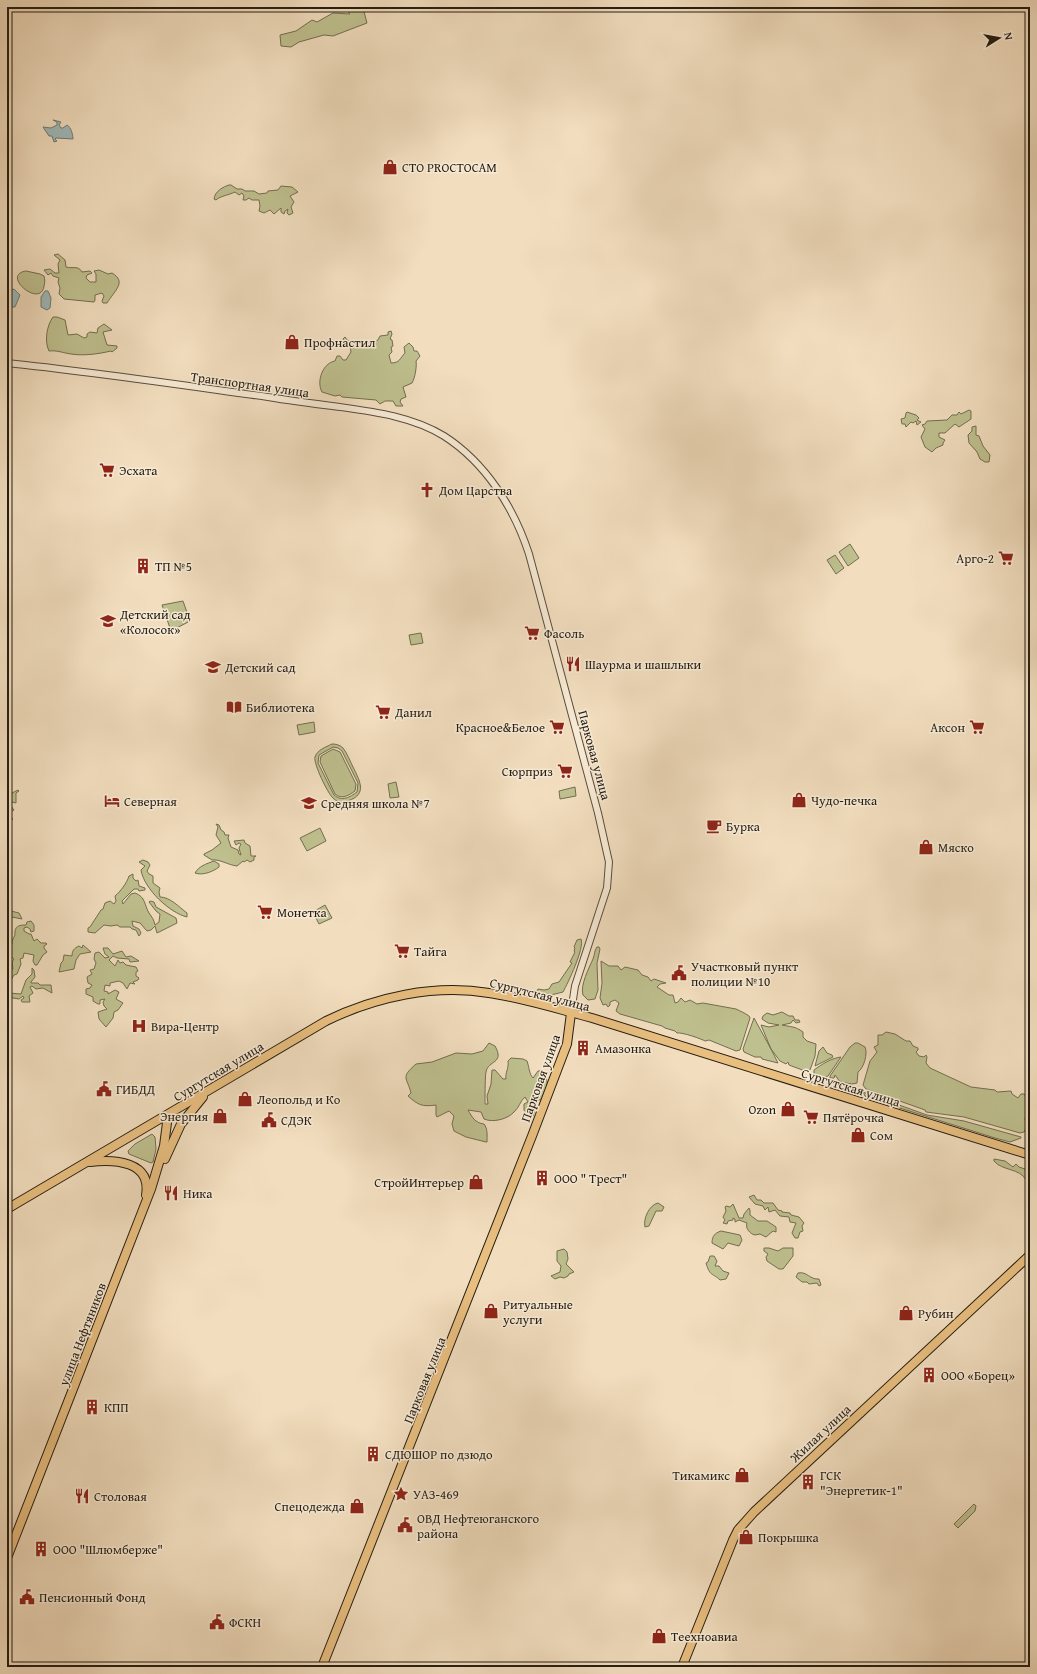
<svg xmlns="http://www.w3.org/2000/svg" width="1037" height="1674" font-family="'Gentium Book Plus',serif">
<rect width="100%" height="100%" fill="#f2debf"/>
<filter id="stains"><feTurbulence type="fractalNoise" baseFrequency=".005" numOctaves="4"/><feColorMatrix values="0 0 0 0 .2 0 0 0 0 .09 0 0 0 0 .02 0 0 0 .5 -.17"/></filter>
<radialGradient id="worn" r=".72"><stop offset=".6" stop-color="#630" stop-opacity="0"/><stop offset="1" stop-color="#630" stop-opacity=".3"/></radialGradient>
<g fill="#bfc08f" stroke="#726e50" fill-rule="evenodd">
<path d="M344 7 363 8 367 23 333 36 324 35 299 42 291 47 281 46 280 35 296 31 312 20 317 22 333 13 350 14Z"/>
<path d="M229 185H231L237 189H242L245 191H254L259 194 267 193 268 191 278 190 281 186 292 187 298 192 290 196 294 202 291 207 293 213 289 215 287 213 288 209 285 211 284 214 281 212V208L274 214 270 210 264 213 259 211 260 206 259 200H252L249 198 246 200H243L244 196 242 193 239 195 235 192C229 195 220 196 216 200L214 199C215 191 223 187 229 185Z"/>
<path d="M58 254 65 260 66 267C73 269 78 265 82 272L90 271 92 273 87 275 86 278 90 282H96V274L94 271 99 270 108 274 112 273C127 282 115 290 107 303H103L102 301 104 296 102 293 95 295V300L94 302 64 299 59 294 60 288 58 282 59 278 53 276 51 273 48 275 44 270 50 269 55 273H59L58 264 60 260 54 255Z"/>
<path d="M26 271 40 274 44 276C45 280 45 282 44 286 41 309 0 275 26 271Z"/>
<path d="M53 317H57L65 320 68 335 77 334 84 338 87 337V334L90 332 97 333 98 328 104 324 112 330 103 332 107 345 117 346V348L112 352 111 351C98 354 84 356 71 354 63 353 57 350 49 351 44 341 47 325 53 317Z"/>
<path d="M391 331 392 334 390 339 392 340 393 346 391 347 392 352 389 355 391 363C400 363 400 358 405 353L404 347 409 343 413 347 414 351H417L420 356 416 361C417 366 415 378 412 383L403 387 406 397 401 399 400 402 403 406H396L393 401H385L380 404 376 400 342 397 340 395 335 396 322 392C316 381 323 363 335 361L337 356H340L343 360H346L351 352 350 346 343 342V339L345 337 348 341H353L358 344 366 341 370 344 378 340 380 336 388 335V332Z"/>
<path d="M969 410 971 411V419L959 427 955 424 945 433H939V437L945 440 943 443V445L936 448 932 452 925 447 921 437 925 429 922 425 925 424 927 421 947 420 952 415H957L959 412 961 414Z"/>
<path d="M907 412 916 415 919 418 917 420 921 422 917 425 916 421 913 423 911 422 906 427 905 424H902L901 419 905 418 906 413Z"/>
<path d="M976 426V435L979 436 983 446 990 455 989 462H985L980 459 977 452 969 443 968 435 972 431V427Z"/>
<path d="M850 544 859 558 848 566 839 552Z"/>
<path d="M835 555 844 568 836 574 827 560Z"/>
<path d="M183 601 190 621 171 631 162 605Z"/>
<path d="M421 633 423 643 411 645 409 635Z"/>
<path d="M314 722 315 732 299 735 297 725Z"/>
<path d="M332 744C336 744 340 745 343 748 347 753 350 761 353 767 361 783 368 796 344 802 340 803 336 801 333 798 328 794 313 763 315 757 317 750 326 747 332 744ZM333 747 338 748 342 751 358 783 357 792C350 797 342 802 334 795L318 763 319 755Z"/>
<path d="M333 749 340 752 356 784 355 791C349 795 342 800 335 794L320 762 321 756Z"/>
<path d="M396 782 399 797 390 798 388 784Z"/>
<path d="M575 787 576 796 560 799 559 791Z"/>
<path d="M18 790 19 791 16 793V803L12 802 11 806 14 810 9 813 10 817 13 819 7 820V795L11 798 12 793Z"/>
<path d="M216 824 219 825 221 830 224 832 225 835H229L228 838 231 847 238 850 239 854 241 855 239 848 241 844 239 843 236 845 234 841 244 840 245 843 250 846 251 856H256L254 857V860L250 862 247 860 244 862 243 861 237 866C228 865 220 859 212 860L204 855V854L212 850 221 843 216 835 218 827Z"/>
<path d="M320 828 326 841 307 851 300 838Z"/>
<path d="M143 860 148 862 150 865 147 871 149 874 153 876V883L160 888 159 892 160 897C170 897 179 907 187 913V917C170 913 144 889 141 870L145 866 139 862Z"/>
<path d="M214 861 219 864V867C214 871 203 876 195 873 199 866 206 864 214 861Z"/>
<path d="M133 874V878L136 881 138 880 139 886 145 888V890L139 891 138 889H134L122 901 123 904 131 894 135 893C146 897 144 905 149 913 152 917 154 920 155 925L159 922 160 914 156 911 149 902 150 901 154 902 156 907 176 918 177 923 157 933 155 926 151 930 147 931 140 923 132 921 133 926 139 929 141 933 139 936 136 930 132 929 130 927H120L117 925 111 926 104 925 95 933 88 932V928L90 927 101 910 103 909 105 903 110 901 114 904 116 901 115 896C120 892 127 883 129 876Z"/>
<path d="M325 905 332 918 319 924 313 912Z"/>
<path d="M7 910 19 913 22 919 12 917 7 926Z"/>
<path d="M31 921 34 925V931L31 932 30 929 27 927 24 928V931L29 934H31L34 941 37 939 41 943H46L47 944 44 946V948L47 952 43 955 37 965H35L33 961 34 955 24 953 23 958 20 959 21 964 17 974 14 975 11 980 9 978V972L13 969 12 962 14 959 9 955 8 946 12 944V941L15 935C14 926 19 925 26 925L27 922Z"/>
<path d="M581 939C585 947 568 983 563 992L547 996 537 995 536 992 538 989 544 990 549 989 552 984 559 982 572 963 570 962 575 952 574 951 575 948 574 947 577 940Z"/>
<path d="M83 945 91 952 80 954 76 960 74 969 59 972 61 963 63 961 64 955 72 956C72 951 74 948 79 946L82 948Z"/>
<path d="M597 947H599L600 949 597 963 598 990 595 999 588 1000 583 995C580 985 589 968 593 959 595 954 594 951 597 947Z"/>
<path d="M103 948H108L113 954 122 951 126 957 131 956 139 961 130 962 129 959 117 958 113 956 109 960 115 966 118 960 120 963 123 962 126 965 136 967 138 971 136 972V976L139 978 138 980 133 982 135 984 130 983 127 989 123 983 119 981 110 983V986L105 985 104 991 108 992V994L115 990 119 992 116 999 123 1003 118 1010 114 1012 113 1018 106 1027 99 1019 98 1012 107 1009 104 1006 103 1002 105 999 100 1000V1004H98L93 1001V997L86 994V989L90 988 92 985 88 983 87 977 92 974 90 970 94 969 96 963 94 959 95 953 99 952 105 958 109 957 105 954Z"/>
<path d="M601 961 609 966H618L621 970 625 967 638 970 642 975 648 977 651 981 654 979 666 983 660 984 657 987 669 995H673L675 1003 678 1002 681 998 685 1002 690 1000 697 1004 703 1003 736 1009C740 1011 745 1013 749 1016L750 1018 740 1050 736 1051 709 1040 705 1041C702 1039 682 1032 677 1033L675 1031 665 1028 662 1026 620 1014 616 1011 619 1003 615 1000 610 1002V1005L608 1007 606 1004 603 1005 600 998 602 983Z"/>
<path d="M32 968 34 970 35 977 31 982V983H38L40 985H51L52 993 43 988 36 989 32 986 30 987 33 993 29 996 30 1002H22L21 1000 24 998 23 996 19 999 7 997V993H9L21 994 26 980 32 974Z"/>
<path d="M782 1012 789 1016H793L795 1020H799L800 1022 796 1023 793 1020 791 1023 782 1025C791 1027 795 1026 803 1032V1037L807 1041 816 1044 815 1056 810 1070 805 1071 789 1065 788 1062 786 1064 780 1061 771 1049 778 1063 762 1059 761 1057H755L744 1052 743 1049 754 1018 771 1049 761 1025 769 1027 779 1025 768 1023 762 1019 763 1016 767 1013 773 1015Z"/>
<path d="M886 1032 895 1034 906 1041H910L913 1046 918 1048V1050L916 1052 919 1056 924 1057 926 1055 927 1057 926 1063 930 1068 971 1087 995 1090 997 1092 1011 1091 1012 1094 1018 1098 1021 1094H1024L1030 1101V1112L1028 1111 1027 1117 1025 1118V1120L1029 1122 1024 1132 1020 1133 964 1117 926 1112 925 1110 866 1089 863 1085 870 1061 877 1052 874 1047 878 1045V1035H882Z"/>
<path d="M489 1043 495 1046C505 1064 488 1060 486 1072 485 1075 485 1102 485 1104H488L487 1096 491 1084 492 1070H495L503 1079H506C505 1072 509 1069 508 1061L511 1058 523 1059 527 1061C529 1066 529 1074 533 1078L538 1071H543C550 1079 548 1098 537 1101L533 1116 527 1115 524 1110V1104L528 1102 525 1097C520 1101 519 1108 514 1112 508 1119 493 1123 484 1119L481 1112 468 1110C472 1117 475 1123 484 1124 488 1129 487 1136 487 1142H486L466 1137 454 1131 452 1124 454 1116 449 1111 437 1117 436 1115V1105C422 1107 418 1105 408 1096L411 1093C407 1077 400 1078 416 1064L432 1062 456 1053 472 1054 483 1051Z"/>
<path d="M855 1043H858L865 1047C868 1053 864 1068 858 1072L857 1083 852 1084 840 1082 835 1075 834 1078H830V1076L850 1047Z"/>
<path d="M823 1047 827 1053 832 1055 833 1057 815 1066 819 1051Z"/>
<path d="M841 1057 828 1076 823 1078 814 1076V1070C822 1064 832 1058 841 1057Z"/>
<path d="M863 1092 927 1115 964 1121 1021 1137V1138L1010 1142 995 1138 868 1098 865 1096Z"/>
<path d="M152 1134 155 1137 156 1149 153 1162 151 1163 129 1154 128 1151 135 1144Z"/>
<path d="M994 1159 1005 1161 1013 1167 1016 1164 1019 1167 1025 1169 1026 1173 1030 1176V1180H1026C1020 1168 1002 1171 994 1161Z"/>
<path d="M754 1195 757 1200H761L764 1203H773L778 1210 782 1211V1212L790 1213 791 1215 799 1217 804 1223 802 1226 803 1231 800 1232 798 1238H795L792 1233 796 1223 790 1222 789 1217 780 1216 775 1210 769 1212 768 1207 765 1210 763 1206 755 1204 749 1197Z"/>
<path d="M658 1203 664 1207 662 1211H656L649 1226 645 1227C643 1219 649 1205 658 1203Z"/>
<path d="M733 1204 739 1218H743L744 1214 749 1208 750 1210V1215L758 1221H767L776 1227V1232L773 1231 766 1237 760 1234 755 1235C750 1234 745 1228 747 1223L739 1220 735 1222V1219L733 1218V1220L728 1221 727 1224 723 1223 725 1220 723 1217 726 1211 725 1207 726 1206 730 1207Z"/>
<path d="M721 1231 740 1235 742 1240 739 1246 728 1243 723 1249 712 1243C712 1236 715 1233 721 1231Z"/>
<path d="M764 1248H769L778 1251 783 1248H793V1256L783 1269H779L767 1261 766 1257 768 1254 764 1251Z"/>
<path d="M564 1249 567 1252 568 1259 566 1264 574 1272 569 1274 568 1276 564 1278 560 1277 555 1279 551 1276 560 1272 561 1266 557 1261V1251Z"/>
<path d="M710 1256H714L717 1261 715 1266H719L723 1271 729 1273 726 1279 720 1280C713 1273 710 1277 706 1263L708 1262Z"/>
<path d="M798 1273C807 1271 810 1280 819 1279L821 1285 819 1286 817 1283 809 1284 807 1282H802L796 1277Z"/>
<path d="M974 1504 976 1506 975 1511 958 1528 954 1524Z"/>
</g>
<g fill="#9fbabb" stroke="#6e7b77">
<path d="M53 120 61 122 59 125 61 128H63L67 125C71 127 73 135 73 139L56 138 55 139 57 141 54 142 52 136H49L43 127 51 128 57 125V122Z"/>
<path d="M9 288H11V290L14 289 20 295 15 307H11L7 304V291Z"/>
<path d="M45 291H48L51 298 50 308 47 310 41 307V297Z"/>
</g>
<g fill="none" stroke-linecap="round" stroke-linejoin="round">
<g stroke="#584d3d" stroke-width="8">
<path id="minor" d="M7 363C94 372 181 385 268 397 292 401 316 404 340 407 376 412 413 417 444 436 486 463 514 508 529 554L598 813 609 862 607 888 575 986 571 1013"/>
</g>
<g stroke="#251d12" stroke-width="10">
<g id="major">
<path d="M165 1159 181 1124 203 1097"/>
<path d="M90 1162C114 1159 152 1161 146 1195"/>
<path d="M7 1209 326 1021C375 997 434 984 489 993 523 998 558 1009 592 1018L1030 1155"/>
<path d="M7 1558 151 1189 164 1146 168 1115"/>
<path d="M322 1667 532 1136 567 1044 571 1013"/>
<path d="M682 1667 733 1540 738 1530 754 1512 1030 1255"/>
</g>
</g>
<use href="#minor" stroke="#f7ead5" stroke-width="6"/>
<use href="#major" stroke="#e9bf80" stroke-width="8"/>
</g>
<defs>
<g id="shop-bare" transform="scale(1.2)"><path d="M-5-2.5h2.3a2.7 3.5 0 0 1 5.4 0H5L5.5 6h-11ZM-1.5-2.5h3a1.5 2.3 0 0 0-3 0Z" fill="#8f2418" stroke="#f7ead5" stroke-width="2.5" paint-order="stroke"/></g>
<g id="supermarket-bare" transform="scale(1.2)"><path d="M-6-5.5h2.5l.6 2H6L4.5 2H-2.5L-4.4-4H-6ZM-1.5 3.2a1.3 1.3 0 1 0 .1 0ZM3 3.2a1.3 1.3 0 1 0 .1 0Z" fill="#8f2418" stroke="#f7ead5" stroke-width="2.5" paint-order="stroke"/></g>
<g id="church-bare" transform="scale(1.2)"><path d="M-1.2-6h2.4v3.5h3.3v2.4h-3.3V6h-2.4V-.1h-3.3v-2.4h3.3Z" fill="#8f2418" stroke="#f7ead5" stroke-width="2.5" paint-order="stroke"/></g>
<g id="building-bare" transform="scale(1.2)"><path d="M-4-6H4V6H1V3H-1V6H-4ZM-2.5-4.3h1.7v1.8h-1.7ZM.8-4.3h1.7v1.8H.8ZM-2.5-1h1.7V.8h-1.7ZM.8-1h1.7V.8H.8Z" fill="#8f2418" stroke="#f7ead5" stroke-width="2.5" paint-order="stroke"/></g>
<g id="school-bare" transform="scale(1.2)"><path d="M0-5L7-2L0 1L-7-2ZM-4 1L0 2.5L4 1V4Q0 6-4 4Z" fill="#8f2418" stroke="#f7ead5" stroke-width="2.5" paint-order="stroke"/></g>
<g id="restaurant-bare" transform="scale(1.2)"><path d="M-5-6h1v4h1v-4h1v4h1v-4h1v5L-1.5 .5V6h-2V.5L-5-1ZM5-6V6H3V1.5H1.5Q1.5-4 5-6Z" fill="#8f2418" stroke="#f7ead5" stroke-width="2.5" paint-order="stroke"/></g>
<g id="library-bare" transform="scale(1.2)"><path d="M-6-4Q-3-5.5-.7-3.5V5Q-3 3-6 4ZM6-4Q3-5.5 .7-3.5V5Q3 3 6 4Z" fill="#8f2418" stroke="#f7ead5" stroke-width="2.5" paint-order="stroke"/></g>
<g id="hotel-bare" transform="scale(1.2)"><path d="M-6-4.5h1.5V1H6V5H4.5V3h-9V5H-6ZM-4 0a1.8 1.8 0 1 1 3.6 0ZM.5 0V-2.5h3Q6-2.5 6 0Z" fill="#8f2418" stroke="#f7ead5" stroke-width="2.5" paint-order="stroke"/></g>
<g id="cafe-bare" transform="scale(1.2)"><path d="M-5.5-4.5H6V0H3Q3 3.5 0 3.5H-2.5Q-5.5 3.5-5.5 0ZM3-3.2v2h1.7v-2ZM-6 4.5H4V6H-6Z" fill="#8f2418" stroke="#f7ead5" stroke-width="2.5" paint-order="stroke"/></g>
<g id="civic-bare" transform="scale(1.2)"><path d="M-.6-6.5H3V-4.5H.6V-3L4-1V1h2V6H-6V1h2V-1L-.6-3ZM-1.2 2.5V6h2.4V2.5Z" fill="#8f2418" stroke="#f7ead5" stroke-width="2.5" paint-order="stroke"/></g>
<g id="hospital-bare" transform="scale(1.2)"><path d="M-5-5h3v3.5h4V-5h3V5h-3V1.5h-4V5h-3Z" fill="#8f2418" stroke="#f7ead5" stroke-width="2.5" paint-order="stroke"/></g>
<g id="sight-bare" transform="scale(1.2)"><path d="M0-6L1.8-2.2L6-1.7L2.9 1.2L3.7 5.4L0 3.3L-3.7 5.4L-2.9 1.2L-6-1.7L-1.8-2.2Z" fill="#8f2418" stroke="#f7ead5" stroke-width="2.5" paint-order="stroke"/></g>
</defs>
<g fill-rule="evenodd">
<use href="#shop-bare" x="390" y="167"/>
<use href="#shop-bare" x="292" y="342"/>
<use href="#supermarket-bare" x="107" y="470"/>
<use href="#church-bare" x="427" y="490"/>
<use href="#supermarket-bare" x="1006" y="558"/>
<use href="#building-bare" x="143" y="566"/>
<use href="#school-bare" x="108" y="621"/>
<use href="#supermarket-bare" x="532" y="633"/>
<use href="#restaurant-bare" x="573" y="664"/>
<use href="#school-bare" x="213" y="667"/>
<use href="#library-bare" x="234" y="707"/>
<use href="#supermarket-bare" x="383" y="712"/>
<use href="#supermarket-bare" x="557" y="727"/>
<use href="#supermarket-bare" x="977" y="727"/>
<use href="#supermarket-bare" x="565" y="771"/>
<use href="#shop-bare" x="799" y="800"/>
<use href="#hotel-bare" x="112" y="801"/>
<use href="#school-bare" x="309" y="803"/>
<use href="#cafe-bare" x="714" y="826"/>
<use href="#shop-bare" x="926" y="847"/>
<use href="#supermarket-bare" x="265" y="912"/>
<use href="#supermarket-bare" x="402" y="951"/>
<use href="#civic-bare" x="679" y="973"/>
<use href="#hospital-bare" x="139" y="1026"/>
<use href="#building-bare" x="583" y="1048"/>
<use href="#civic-bare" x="104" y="1089"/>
<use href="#shop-bare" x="245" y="1099"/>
<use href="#shop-bare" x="788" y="1109"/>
<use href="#shop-bare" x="220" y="1116"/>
<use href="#supermarket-bare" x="811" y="1117"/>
<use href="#civic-bare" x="269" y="1120"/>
<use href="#shop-bare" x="858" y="1135"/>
<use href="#building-bare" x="542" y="1178"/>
<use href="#shop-bare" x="476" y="1182"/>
<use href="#restaurant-bare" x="171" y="1193"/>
<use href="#shop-bare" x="491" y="1311"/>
<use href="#shop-bare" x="906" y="1313"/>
<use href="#building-bare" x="929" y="1375"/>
<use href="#building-bare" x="92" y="1407"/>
<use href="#building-bare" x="373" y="1454"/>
<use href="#shop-bare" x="742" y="1475"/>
<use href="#building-bare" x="808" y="1482"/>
<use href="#sight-bare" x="401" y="1494"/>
<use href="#restaurant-bare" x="82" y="1496"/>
<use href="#shop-bare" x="357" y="1506"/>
<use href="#civic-bare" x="405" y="1525"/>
<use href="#shop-bare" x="746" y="1537"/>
<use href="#building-bare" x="41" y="1549"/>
<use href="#civic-bare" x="27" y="1597"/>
<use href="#civic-bare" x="217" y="1622"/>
<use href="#shop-bare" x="659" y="1636"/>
</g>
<g text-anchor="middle" stroke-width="3" stroke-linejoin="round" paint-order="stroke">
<g font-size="13" fill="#251d12" stroke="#f7ead5" text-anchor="start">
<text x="402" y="172">СТО PROCTOCAM</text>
<text x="304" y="347">Профнастил</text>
<text x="119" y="475">Эсхата</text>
<text x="439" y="495">Дом Царства</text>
<text x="994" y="563" text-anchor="end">Арго-2</text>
<text x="155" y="571">ТП №5</text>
<text x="120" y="619">Детский сад<tspan x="120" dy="15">«Колосок»</tspan></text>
<text x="544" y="638">Фасоль</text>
<text x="585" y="669">Шаурма и шашлыки</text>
<text x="225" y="672">Детский сад</text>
<text x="246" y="712">Библиотека</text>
<text x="395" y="717">Данил</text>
<text x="545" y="732" text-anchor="end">Красное&amp;Белое</text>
<text x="965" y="732" text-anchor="end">Аксон</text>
<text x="553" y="776" text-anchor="end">Сюрприз</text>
<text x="811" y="805">Чудо-печка</text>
<text x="124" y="806">Северная</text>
<text x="321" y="808">Средняя школа №7</text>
<text x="726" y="831">Бурка</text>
<text x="938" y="852">Мяско</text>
<text x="277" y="917">Монетка</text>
<text x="414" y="956">Тайга</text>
<text x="691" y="971">Участковый пункт<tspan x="691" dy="15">полиции №10</tspan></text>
<text x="151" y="1031">Вира-Центр</text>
<text x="595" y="1053">Амазонка</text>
<text x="116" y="1094">ГИБДД</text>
<text x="257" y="1104">Леопольд и Ко</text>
<text x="776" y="1114" text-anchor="end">Ozon</text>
<text x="208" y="1121" text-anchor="end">Энергия</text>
<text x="823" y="1122">Пятёрочка</text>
<text x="281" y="1125">СДЭК</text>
<text x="870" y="1140">Сом</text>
<text x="554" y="1183">ООО " Трест"</text>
<text x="464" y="1187" text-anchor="end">СтройИнтерьер</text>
<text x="183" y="1198">Ника</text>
<text x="503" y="1309">Ритуальные<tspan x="503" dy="15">услуги</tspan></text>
<text x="918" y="1318">Рубин</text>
<text x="941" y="1380">ООО «Борец»</text>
<text x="104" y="1412">КПП</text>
<text x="385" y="1459">СДЮШОР по дзюдо</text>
<text x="730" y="1480" text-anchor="end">Тикамикс</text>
<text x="820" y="1480">ГСК<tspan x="820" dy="15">"Энергетик-1"</tspan></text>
<text x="413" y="1499">УАЗ-469</text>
<text x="94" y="1501">Столовая</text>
<text x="345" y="1511" text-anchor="end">Спецодежда</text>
<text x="417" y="1523">ОВД Нефтеюганского<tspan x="417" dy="15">района</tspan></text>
<text x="758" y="1542">Покрышка</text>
<text x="53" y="1554">ООО "Шлюмберже"</text>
<text x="39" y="1602">Пенсионный Фонд</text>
<text x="229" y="1627">ФСКН</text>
<text x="671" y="1641">Теехноавиа</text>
</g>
<g font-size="13" fill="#251d12" stroke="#f7ead5">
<text transform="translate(250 384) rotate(8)" y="5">Транспортная улица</text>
<text transform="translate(595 755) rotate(75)" y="5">Парковая улица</text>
<text transform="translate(540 994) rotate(14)" y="5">Сургутская улица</text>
<text transform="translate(218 1071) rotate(-31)" y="5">Сургутская улица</text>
<text transform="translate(540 1078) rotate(-70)" y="5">Парковая улица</text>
<text transform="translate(851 1087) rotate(17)" y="5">Сургутская улица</text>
<text transform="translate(82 1334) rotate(-69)" y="5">улица Нефтяников</text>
<text transform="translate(424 1380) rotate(-68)" y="5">Парковая улица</text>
<text transform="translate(820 1433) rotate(-43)" y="5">Жилая улица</text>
</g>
</g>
<rect width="1037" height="1674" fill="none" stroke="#f2debf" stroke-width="24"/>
<rect x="8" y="8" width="1021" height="1658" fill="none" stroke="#251d12" stroke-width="2"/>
<rect x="12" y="12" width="1013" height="1650" fill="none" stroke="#251d12"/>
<g transform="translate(999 38) rotate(79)" stroke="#f7ead5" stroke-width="3" paint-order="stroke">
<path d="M0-3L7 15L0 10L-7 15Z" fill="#251d12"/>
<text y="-6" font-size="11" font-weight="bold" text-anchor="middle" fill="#251d12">N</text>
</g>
<rect width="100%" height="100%" filter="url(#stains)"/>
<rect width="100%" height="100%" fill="url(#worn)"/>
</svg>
